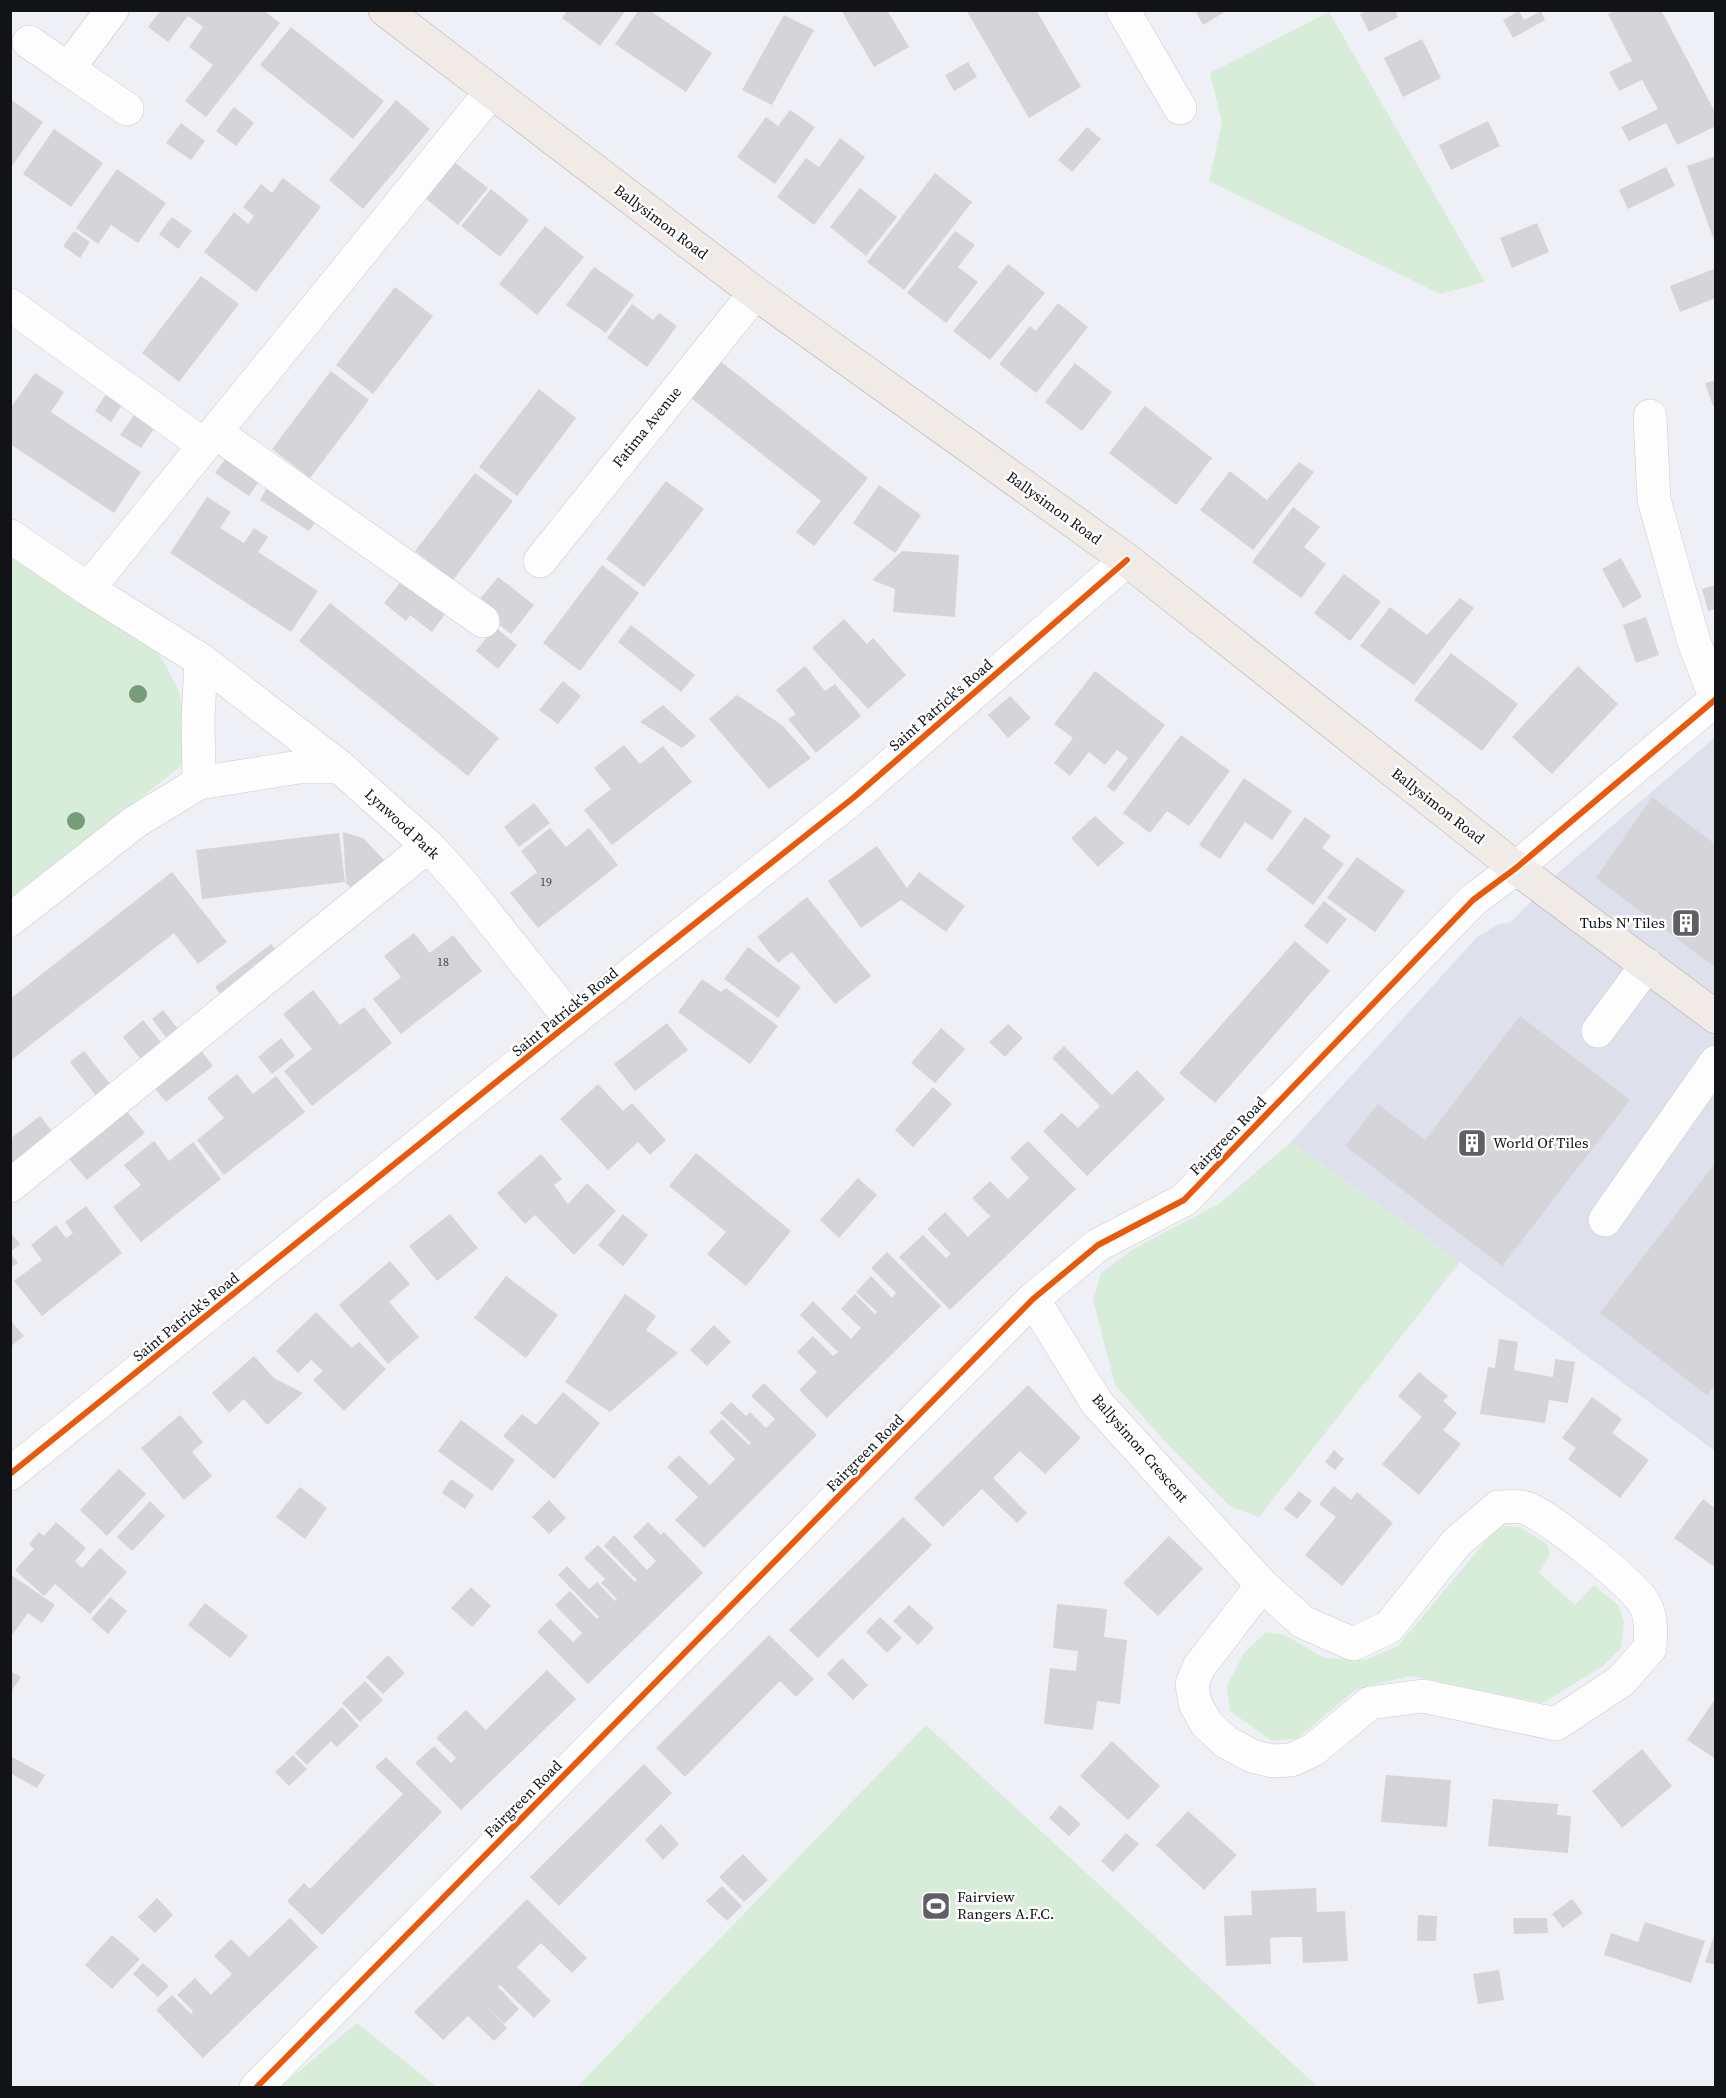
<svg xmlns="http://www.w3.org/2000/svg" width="1726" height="2098" font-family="'Source Serif 4',serif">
<rect width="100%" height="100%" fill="#eff0f6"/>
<path fill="#dee0ec" d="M1715 737V1451L1460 1262 1291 1142 1477 937 1499 924 1510 923 1559 872Z"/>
<g fill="#d8ecda">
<path d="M1329 12 1485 282 1440 294 1209 181 1222 123 1210 73Z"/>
<path d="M11 546 155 646 179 691 187 727 185 757 180 767 11 898Z"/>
<path d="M1291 1142 1460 1262 1259 1517 1231 1507 1170 1447 1115 1385 1093 1300 1101 1273 1135 1248 1220 1203Z"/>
<path d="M1499 1525 1520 1527 1547 1544 1550 1555 1539 1573 1575 1605 1594 1585 1619 1606 1624 1623 1621 1648 1603 1666 1543 1703 1410 1676 1355 1690 1298 1738 1272 1741 1230 1711 1227 1686 1244 1653 1266 1632 1285 1635 1324 1658 1365 1660 1398 1646Z"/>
<path d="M926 1725 1318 2087H577Z"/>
<path d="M357 2023 437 2087 279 2088Z"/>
</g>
<g fill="#d5d4d9">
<path d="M161 10H263L280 23 206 117 185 101 213 65 189 47 203 27 188 16 168 42 148 27Z"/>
<path d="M568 10H626L600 46 562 18Z"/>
<path d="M639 10H649L712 53 686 92 615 44Z"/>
<path d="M841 10H887L909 47 874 67Z"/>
<path d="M966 10H1036L1081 87 1029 118Z"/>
<path d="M1195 10H1228L1203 25Z"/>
<path d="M1367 10H1395L1398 17 1369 32 1360 14Z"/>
<path d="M1616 10H1661L1716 114V126L1677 145 1666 123 1629 141 1621 127 1658 109 1642 80 1619 91 1609 72 1632 61 1608 14Z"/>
<path d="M1519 11 1524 20 1541 11 1545 20 1513 38 1503 20Z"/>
<path d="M784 15 814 30 772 105 742 90Z"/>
<path d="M291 27 384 101 353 139 260 65Z"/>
<path d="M1422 39 1441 78 1403 97 1384 58Z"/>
<path d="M968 62 977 77 954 91 945 75Z"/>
<path d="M10 99 43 122 12 166 10 165Z"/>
<path d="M396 100 430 129 363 209 329 180Z"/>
<path d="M234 107 254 123 236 146 216 131Z"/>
<path d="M790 110 815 127 775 184 737 157 766 117 778 126Z"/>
<path d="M1488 121 1500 146 1451 170 1439 145Z"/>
<path d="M181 123 205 141 191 160 166 143Z"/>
<path d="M1087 127 1101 139 1072 172 1058 160Z"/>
<path d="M54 129 103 163 71 207 23 174Z"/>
<path d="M840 138 865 157 814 225 777 197 806 158 819 167Z"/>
<path d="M1716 156V243H1715L1687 166Z"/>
<path d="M449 158 488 188 458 225 420 194Z"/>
<path d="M1666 167 1675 186 1628 209 1619 190Z"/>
<path d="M117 169 166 203 138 243 111 225 98 244 76 228Z"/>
<path d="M935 173 972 202 904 290 867 262Z"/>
<path d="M283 178 321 207 256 292 204 252 234 212 248 224 254 216 243 207 261 184 272 193Z"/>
<path d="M860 188 897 217 866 256 830 227Z"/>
<path d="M491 189 529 220 500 257 461 226Z"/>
<path d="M172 217 192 231 178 249 159 234Z"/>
<path d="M1537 223 1549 252 1512 268 1500 238Z"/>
<path d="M545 226 584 257 537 315 499 284Z"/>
<path d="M74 231 90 242 80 258 63 246Z"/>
<path d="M955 231 975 245 958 267 978 282 946 323 907 293Z"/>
<path d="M1008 264 1045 293 990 360 953 331Z"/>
<path d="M594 267 634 295 606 333 566 305Z"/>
<path d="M1714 269 1716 274V298L1680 312 1670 286Z"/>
<path d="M201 276 239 304 179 382 142 353Z"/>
<path d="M395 287 433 316 373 394 336 365Z"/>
<path d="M1058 303 1088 327 1036 393 999 364 1030 326 1036 331Z"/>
<path d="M632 304 653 320 659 313 677 326 647 367 607 338Z"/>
<path d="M715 357 868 478 814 546 796 532 821 501 686 394Z"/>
<path d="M1075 363 1112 392 1082 431 1045 402Z"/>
<path d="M331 371 369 400 310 478 272 449Z"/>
<path d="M35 373 64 392 51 412 141 472 114 513 10 444V409Z"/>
<path d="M1716 380V405L1713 406 1705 383Z"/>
<path d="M110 388 126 399 111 422 95 411Z"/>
<path d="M539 389 576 418 517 496 479 467Z"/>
<path d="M1145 406 1212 458 1176 505 1109 453Z"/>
<path d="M137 411 157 424 141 448 120 435Z"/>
<path d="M226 458 259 481 249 496 215 473Z"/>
<path d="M1299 462 1314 472 1253 550 1200 510 1230 471 1267 500Z"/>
<path d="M475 473 513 501 453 580 415 551Z"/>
<path d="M666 481 704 509 644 587 606 559Z"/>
<path d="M879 485 921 515 895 553 853 523Z"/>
<path d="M267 488 317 520 309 531 260 500Z"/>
<path d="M207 497 231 512 220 528 244 543 254 528 268 537 258 552 318 591 291 632 170 553Z"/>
<path d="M1293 507 1320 527 1304 547 1326 564 1301 598 1252 562Z"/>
<path d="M902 551 959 555 955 617 893 612 895 589 872 580Z"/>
<path d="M1621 558 1642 597 1623 608 1602 569Z"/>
<path d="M602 565 639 593 580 671 543 643Z"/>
<path d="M1344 574 1381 602 1350 641 1314 613Z"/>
<path d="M498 577 534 605 511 634 475 605Z"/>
<path d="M402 580 445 614 432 632 410 615 406 621 384 603Z"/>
<path d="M1716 585V609L1708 611 1702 589Z"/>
<path d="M1460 598 1474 608 1414 685 1360 646 1390 607 1427 635Z"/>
<path d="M330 603 499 738 468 776 299 641Z"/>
<path d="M1646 617 1659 655 1636 663 1623 625Z"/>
<path d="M844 619 867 644 873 638 906 675 868 709 812 648Z"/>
<path d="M631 625 695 675 681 692 618 642Z"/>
<path d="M495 627 517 645 498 669 476 651Z"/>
<path d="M1451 653 1518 704 1482 751 1414 700Z"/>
<path d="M805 666 825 691 835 684 861 716 816 753 788 719 796 714 776 690Z"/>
<path d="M1578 666 1618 704 1552 774 1512 737Z"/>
<path d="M1095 671 1165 725 1114 792 1107 786 1128 758 1117 750 1105 765 1089 752 1070 776 1054 763 1073 738 1054 724Z"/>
<path d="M563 681 581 696 558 724 539 710Z"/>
<path d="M737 695 782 725 811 758 769 789 709 719Z"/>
<path d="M1010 696 1031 718 1008 738 988 715Z"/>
<path d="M663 705 696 736 682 748 640 722Z"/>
<path d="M1181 735 1230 771 1189 826 1167 811 1150 833 1123 813Z"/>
<path d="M624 745 640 764 663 746 692 782 612 845 584 810 611 789 594 768Z"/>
<path d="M1244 778 1292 811 1272 840 1245 822 1220 859 1199 845Z"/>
<path d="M1652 797 1716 845V968L1596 878Z"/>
<path d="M534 803 550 823 519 847 504 827Z"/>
<path d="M1095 816 1124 843 1098 867 1071 838Z"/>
<path d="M1305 817 1331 836 1322 848 1344 864 1313 905 1266 870Z"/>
<path d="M550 828 566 847 589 828 618 865 538 928 510 893 537 872 521 851Z"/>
<path d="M343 832 363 838 387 863 354 891 346 883Z"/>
<path d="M339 833 345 882 202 899 196 850Z"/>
<path d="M877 846 907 888 919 872 965 906 946 932 901 900 861 928 828 881Z"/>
<path d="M1357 857 1405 891 1375 932 1327 898Z"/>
<path d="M172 872 227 942 198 964 174 933 10 1061V999Z"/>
<path d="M807 897 871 976 835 1004 792 952 778 963 757 937Z"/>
<path d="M1324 901 1347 919 1327 944 1304 926Z"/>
<path d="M414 933 430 953 453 935 482 971 401 1034 373 999 401 977 384 956Z"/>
<path d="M1295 941 1330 971 1215 1103 1179 1073Z"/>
<path d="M271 944 282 958 226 1001 215 987Z"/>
<path d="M748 947 801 987 778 1018 724 979Z"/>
<path d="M702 979 721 992 726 988 778 1026 750 1064 678 1012Z"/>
<path d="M313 990 340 1025 364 1007 392 1043 312 1106 284 1071 312 1049 283 1014Z"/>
<path d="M163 1010 182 1034 170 1043 152 1019Z"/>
<path d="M1520 1016 1630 1100 1502 1266 1345 1146 1378 1104 1425 1140Z"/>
<path d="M143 1020 163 1045 142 1061 123 1037Z"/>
<path d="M667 1023 688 1050 635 1091 614 1064Z"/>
<path d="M1008 1024 1023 1038 1005 1057 989 1042Z"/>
<path d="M941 1028 965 1049 935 1083 911 1063Z"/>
<path d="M281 1038 295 1056 272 1074 258 1057Z"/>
<path d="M1064 1046 1112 1095 1137 1070 1165 1099 1087 1176 1043 1131 1062 1113 1078 1128 1100 1106 1052 1058Z"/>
<path d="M199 1048 213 1066 166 1102 152 1085Z"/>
<path d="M84 1051 111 1085 97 1097 70 1062Z"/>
<path d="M237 1074 253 1094 276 1076 305 1112 224 1175 197 1140 224 1118 207 1098Z"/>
<path d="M598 1084 623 1111 632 1103 666 1140 650 1155 638 1142 608 1170 560 1119Z"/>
<path d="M933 1087 952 1104 913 1147 895 1130Z"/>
<path d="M125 1109 145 1133 87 1180 67 1157Z"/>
<path d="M40 1116 55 1135 10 1169V1139Z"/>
<path d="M154 1141 169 1161 193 1142 221 1179 141 1242 113 1207 141 1185 124 1165Z"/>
<path d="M1028 1141 1076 1189 950 1310 899 1257 923 1235 946 1258 951 1254 927 1229 945 1212 968 1237 990 1216 972 1198 990 1181 1008 1199 1029 1178 1010 1158Z"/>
<path d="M696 1153 791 1231 746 1286 707 1254 726 1232 669 1186Z"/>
<path d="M541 1154 562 1179 554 1185 568 1204 587 1183 616 1211 574 1255 535 1215 525 1224 497 1193Z"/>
<path d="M1716 1162V1384L1707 1395 1600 1313Z"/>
<path d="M858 1178 877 1195 839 1238 820 1220Z"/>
<path d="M86 1206 122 1253 42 1316 14 1281 42 1260 31 1245 56 1225 66 1238 73 1233 65 1222Z"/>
<path d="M450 1214 478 1248 437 1281 409 1246Z"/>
<path d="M623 1214 648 1235 623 1266 598 1245Z"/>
<path d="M10 1232 20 1244 10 1252Z"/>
<path d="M887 1252 941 1306 827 1418 799 1390 817 1372 797 1352 813 1336 833 1356 838 1352 800 1315 813 1301 851 1339 861 1328 841 1309 855 1294 875 1314 877 1312 856 1292 871 1276 892 1298 896 1293 871 1268Z"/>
<path d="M10 1253 18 1263 10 1268Z"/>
<path d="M390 1261 410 1284 389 1302 419 1337 388 1364 339 1305Z"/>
<path d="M506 1276 558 1315 526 1358 474 1318Z"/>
<path d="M625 1294 656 1316 646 1330 678 1353 610 1412 565 1382Z"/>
<path d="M316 1312 352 1348 359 1342 386 1369 344 1411 313 1380 323 1371 311 1360 298 1373 276 1351Z"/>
<path d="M10 1320 24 1336 10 1347Z"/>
<path d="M714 1325 731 1342 707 1366 690 1350Z"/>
<path d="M1499 1339 1518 1342 1514 1370 1553 1377 1555 1359 1575 1362 1568 1403 1549 1400 1545 1423 1480 1414 1488 1367 1495 1368Z"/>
<path d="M254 1356 274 1378 303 1393 267 1425 244 1399 229 1413 212 1393Z"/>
<path d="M1419 1372 1448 1396 1443 1401 1457 1413 1443 1430 1461 1444 1419 1495 1382 1464 1422 1417 1398 1396Z"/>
<path d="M764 1383 817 1435 704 1548 675 1520 698 1497 667 1467 679 1455 710 1485 735 1459 709 1432 722 1419 749 1445 751 1443 720 1413 731 1402 746 1416 750 1412 766 1428 775 1419 751 1396Z"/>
<path d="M1028 1385 1081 1438 1045 1474 1020 1451 993 1478 1027 1513 1017 1523 982 1489 943 1527 914 1498Z"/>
<path d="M563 1392 600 1423 554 1479 503 1436 522 1414 536 1425Z"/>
<path d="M1592 1397 1622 1419 1612 1433 1649 1460 1620 1498 1568 1459 1576 1448 1562 1438Z"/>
<path d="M180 1415 203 1442 192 1452 212 1476 184 1500 141 1448Z"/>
<path d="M461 1420 515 1460 492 1491 438 1451Z"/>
<path d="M1334 1450 1344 1459 1335 1470 1325 1462Z"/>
<path d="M119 1469 146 1494 107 1536 80 1510Z"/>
<path d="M451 1479 474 1495 465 1509 442 1493Z"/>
<path d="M1334 1486 1351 1500 1357 1492 1393 1523 1342 1586 1305 1555 1336 1517 1319 1504Z"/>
<path d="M300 1487 327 1508 305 1539 276 1517Z"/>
<path d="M1299 1491 1312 1501 1297 1519 1284 1509Z"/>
<path d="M1703 1499 1716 1509V1568L1674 1538Z"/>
<path d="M549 1500 566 1518 549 1534 532 1517Z"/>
<path d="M150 1501 165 1516 132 1551 117 1537Z"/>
<path d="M903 1517 932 1545 818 1658 789 1630Z"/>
<path d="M56 1522 86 1548 75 1561 82 1568 100 1548 127 1572 90 1614 55 1584 44 1596 15 1570 34 1549 29 1544 39 1532 44 1536Z"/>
<path d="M648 1522 661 1535 664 1532 703 1573 588 1684 537 1632 550 1619 573 1642 582 1633 555 1605 570 1591 597 1619 599 1617 558 1575 567 1566 589 1589 597 1582 615 1601 617 1599 601 1583 605 1579 584 1558 598 1545 635 1582 637 1580 604 1546 614 1535 647 1570 656 1561 633 1537Z"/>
<path d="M1169 1536 1203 1569 1158 1616 1123 1583Z"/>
<path d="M10 1574 55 1605 42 1623 28 1613 10 1638Z"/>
<path d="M471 1587 491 1606 472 1627 451 1608Z"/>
<path d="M110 1597 127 1611 108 1634 91 1619Z"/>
<path d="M205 1603 248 1636 230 1658 188 1625Z"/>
<path d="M1057 1604 1107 1609 1104 1637 1127 1640 1120 1704 1097 1701 1093 1730 1044 1724 1050 1668 1076 1671 1078 1651 1053 1648Z"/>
<path d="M909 1605 934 1628 918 1645 893 1621Z"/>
<path d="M880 1617 902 1638 887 1653 866 1632Z"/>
<path d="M769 1635 814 1679 796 1697 780 1681 685 1777 656 1748Z"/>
<path d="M388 1655 405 1673 383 1694 366 1677Z"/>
<path d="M842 1658 868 1685 853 1700 827 1674Z"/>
<path d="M547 1670 576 1699 461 1810 415 1763 434 1746 451 1763 456 1758 436 1738 466 1710 486 1730Z"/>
<path d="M10 1671 21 1677 10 1693Z"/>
<path d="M365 1681 383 1700 360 1722 342 1703Z"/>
<path d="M1716 1698V1759L1687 1740Z"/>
<path d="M342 1707 359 1726 337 1747 331 1741 307 1765 295 1753Z"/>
<path d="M1112 1741 1160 1786 1128 1820 1080 1776Z"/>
<path d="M1642 1749 1672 1786 1622 1828 1592 1791Z"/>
<path d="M293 1755 307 1769 289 1786 275 1772Z"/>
<path d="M10 1756 45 1775 37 1788 10 1773Z"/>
<path d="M386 1757 442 1812 322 1935 287 1901 304 1883 310 1889 403 1794 375 1767Z"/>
<path d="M644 1764 672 1793 559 1906 530 1877Z"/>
<path d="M1386 1775 1451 1780 1447 1827 1381 1822Z"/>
<path d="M1493 1799 1558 1804 1557 1815 1571 1816 1568 1853 1488 1846Z"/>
<path d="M1060 1805 1081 1824 1069 1836 1049 1818Z"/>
<path d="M1188 1811 1237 1855 1204 1890 1156 1845Z"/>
<path d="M661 1824 679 1844 663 1860 645 1840Z"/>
<path d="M1126 1833 1139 1844 1113 1872 1101 1861Z"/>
<path d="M743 1854 768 1880 744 1902 719 1877Z"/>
<path d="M722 1886 742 1906 727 1921 706 1901Z"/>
<path d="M1316 1888 1317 1912 1345 1911 1348 1961 1303 1963 1302 1937H1286L1270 1938 1271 1964 1226 1966 1224 1916 1252 1915 1251 1891Z"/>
<path d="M157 1898 173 1915 155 1933 138 1917Z"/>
<path d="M527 1899 587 1958 572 1973 541 1943 517 1967 551 2001 534 2018 500 1985 498 1987 519 2009 504 2024 482 2002 507 2028 494 2041 468 2016 443 2040 414 2012Z"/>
<path d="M1572 1899 1583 1913 1563 1928 1552 1914Z"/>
<path d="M1418 1915 1437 1916 1436 1941H1417Z"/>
<path d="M290 1918 318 1947 203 2058 156 2010 172 1995 191 2014 193 2011 177 1995 195 1978 211 1995 232 1974 214 1956 231 1939 249 1957Z"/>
<path d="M1513 1918H1547L1548 1933 1514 1934Z"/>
<path d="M1645 1922 1705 1941 1691 1983 1604 1955 1611 1933 1638 1942Z"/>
<path d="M1715 1932H1716V1965L1705 1962Z"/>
<path d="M112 1935 140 1959 112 1989 85 1965Z"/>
<path d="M143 1963 169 1986 158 1997 133 1974Z"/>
<path d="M1499 1970 1504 2000 1478 2004 1473 1974Z"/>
</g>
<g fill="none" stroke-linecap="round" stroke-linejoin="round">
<g stroke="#cacbd0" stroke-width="34">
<g id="minor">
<path d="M1123 10 1180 108"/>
<path d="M29 42 68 69 112 10"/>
<path d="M68 69 127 109"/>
<path d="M10 305 204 445"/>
<path d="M215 432 483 621"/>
<path d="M10 536 88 589 201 660"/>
<path d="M540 561 755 293"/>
<path d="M88 589 491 92"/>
<path d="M199 783 299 767H340"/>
<path d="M10 920 135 822 199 783 198 720 201 660 340 767 428 846 461 882 572 1021"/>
<path d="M1598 1031 1647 965"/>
<path d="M10 1186 428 846"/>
<path d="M1605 1220 1716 1062"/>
<path d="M1033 1299 1097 1403 1262 1585 1303 1622 1353 1644 1389 1627 1456 1543 1498 1507C1506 1507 1518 1505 1526 1508 1548 1516 1633 1583 1644 1603 1652 1616 1651 1633 1650 1648L1621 1681 1556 1724 1423 1696 1370 1703 1313 1750 1291 1760 1272 1761 1252 1756 1226 1742 1206 1723 1195 1703 1192 1684 1199 1667 1262 1585"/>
<path d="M10 1474 572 1021 853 798 1127 560"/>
<path d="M256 2088 1033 1299 1098 1245 1184 1200 1473 900 1516 868 1716 699 1694 642 1654 500 1650 416"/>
</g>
</g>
<g stroke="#b5aba5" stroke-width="34">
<path id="major" d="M385 10 755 293 1127 560 1516 868 1716 1017"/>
</g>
<use href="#minor" stroke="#fdfdfe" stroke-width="33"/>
<use href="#major" stroke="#f0ebe7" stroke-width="33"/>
<g stroke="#fff" stroke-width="10">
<g id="cycleway">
<path d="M10 1474 572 1021 853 798 1127 560"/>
<path d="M256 2088 1033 1299 1098 1245 1184 1200 1473 900 1516 868 1716 699"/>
</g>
</g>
<use href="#cycleway" stroke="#e8590c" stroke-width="6"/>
</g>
<g fill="#769c79">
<circle cx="138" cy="694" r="9"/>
<circle cx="76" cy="821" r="9"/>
</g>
<defs>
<g id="building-square" transform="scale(1.5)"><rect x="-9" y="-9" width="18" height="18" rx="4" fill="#5f6064" stroke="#fff"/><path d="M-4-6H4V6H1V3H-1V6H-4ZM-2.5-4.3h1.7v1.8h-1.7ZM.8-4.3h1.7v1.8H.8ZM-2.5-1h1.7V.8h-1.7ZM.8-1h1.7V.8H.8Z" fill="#fff"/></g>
<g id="stadium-square" transform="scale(1.5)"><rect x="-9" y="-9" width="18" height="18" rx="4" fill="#5f6064" stroke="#fff"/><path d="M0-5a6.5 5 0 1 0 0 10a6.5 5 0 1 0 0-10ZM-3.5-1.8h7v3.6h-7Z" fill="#fff"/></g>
</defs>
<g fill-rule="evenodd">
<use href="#building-square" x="1686" y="923"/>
<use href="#building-square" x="1472" y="1143"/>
<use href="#stadium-square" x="936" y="1906"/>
</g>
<g text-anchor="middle" stroke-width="5" stroke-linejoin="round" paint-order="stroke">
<g font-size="12" fill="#434347">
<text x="546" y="886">19</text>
<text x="443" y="966">18</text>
</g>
<g font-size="15" fill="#121316" stroke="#fff">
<text transform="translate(661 222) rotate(37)" y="5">Ballysimon Road</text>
<text transform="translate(647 427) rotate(-51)" y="5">Fatima Avenue</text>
<text transform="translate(1054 508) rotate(36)" y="5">Ballysimon Road</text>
<text transform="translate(941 705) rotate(-41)" y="5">Saint Patrick's Road</text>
<text transform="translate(1438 806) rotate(38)" y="5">Ballysimon Road</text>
<text transform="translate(402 824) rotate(43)" y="5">Lynwood Park</text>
<text transform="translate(565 1012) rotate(-39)" y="5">Saint Patrick's Road</text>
<text transform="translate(1228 1136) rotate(-46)" y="5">Fairgreen Road</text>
<text transform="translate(186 1317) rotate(-39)" y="5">Saint Patrick's Road</text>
<text transform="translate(1140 1448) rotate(49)" y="5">Ballysimon Crescent</text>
<text transform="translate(865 1453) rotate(-45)" y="5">Fairgreen Road</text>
<text transform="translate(523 1799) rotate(-45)" y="5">Fairgreen Road</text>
</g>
<g font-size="15" fill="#121316" stroke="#fff" text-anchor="start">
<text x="1665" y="928" text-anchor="end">Tubs N' Tiles</text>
<text x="1493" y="1148">World Of Tiles</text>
<text x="957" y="1902">Fairview<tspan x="957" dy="17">Rangers A.F.C.</tspan></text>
</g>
</g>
<rect width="1726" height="2098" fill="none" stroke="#121316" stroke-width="24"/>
</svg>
